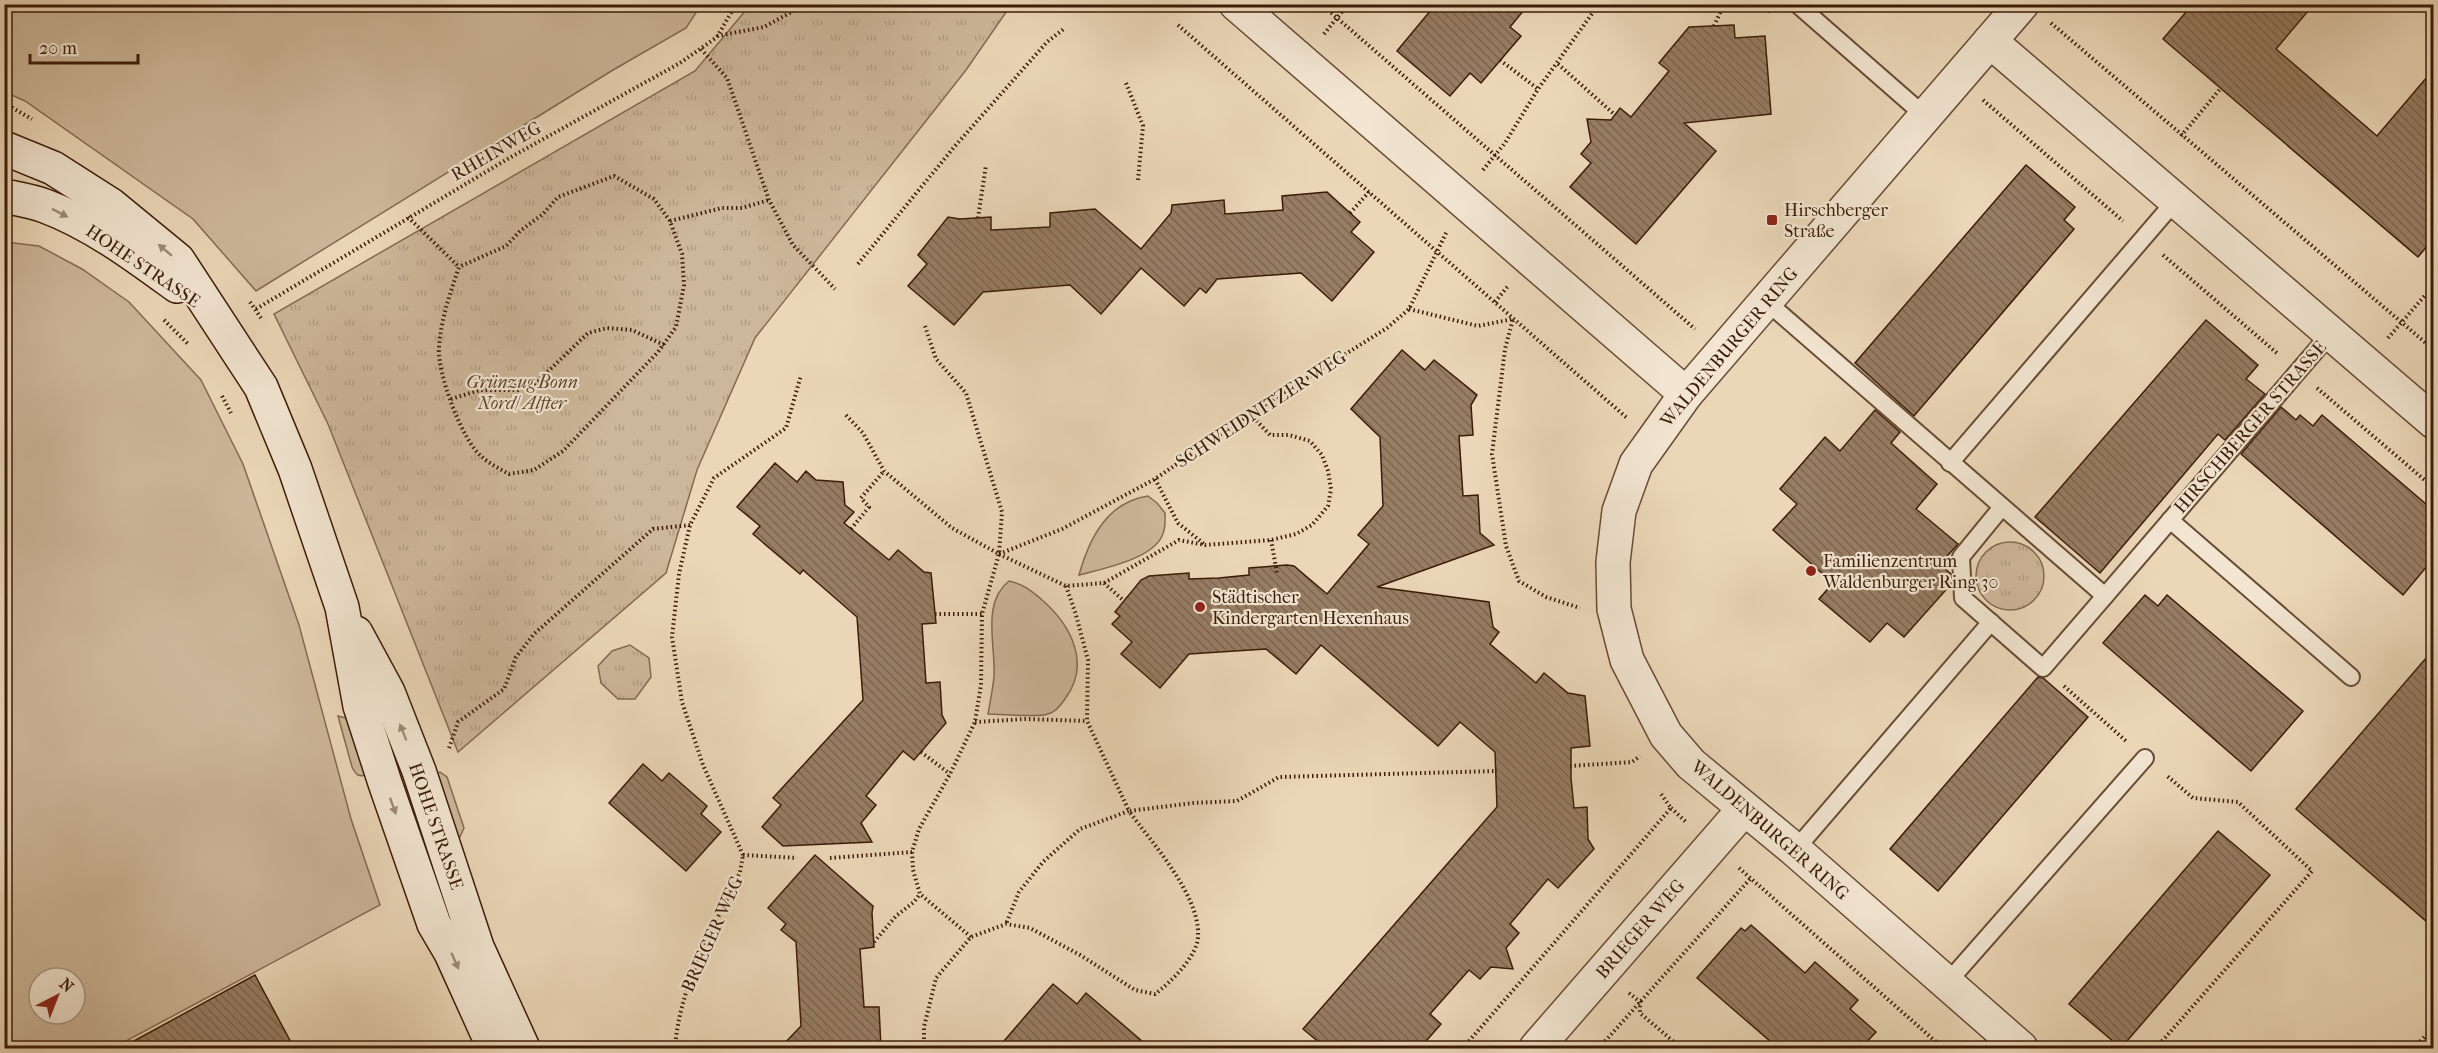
<svg xmlns="http://www.w3.org/2000/svg" width="2438" height="1053" font-family="'IM FELL French Canon',serif">
<defs>
<pattern id="park-tufts" width="24" height="20" patternUnits="userSpaceOnUse" patternTransform="scale(1.5)"><rect width="24" height="20" fill="#cdb79a"/><path d="M3 7l-1-3M5 7V3M7 7l1-3M15 17l-1-3M17 17v-4M19 17l1-3" fill="none" stroke="#b19d83"/></pattern>
<pattern id="building-back-hatch" width="6" height="6" patternUnits="userSpaceOnUse" patternTransform="scale(1.5)"><rect width="6" height="6" fill="#977d64"/><path d="M-1 5l2 2M0 0l6 6M5-1l2 2" fill="none" stroke="#7c6650"/></pattern>
</defs>
<rect width="100%" height="100%" fill="#ebd7b8"/>
<filter id="stains"><feTurbulence type="fractalNoise" baseFrequency=".00333" numOctaves="4"/><feColorMatrix values="0 0 0 0 .2 0 0 0 0 .09 0 0 0 0 .02 0 0 0 .5 -.17"/></filter>
<radialGradient id="worn" r=".72"><stop offset=".6" stop-color="#630" stop-opacity="0"/><stop offset="1" stop-color="#630" stop-opacity=".3"/></radialGradient>
<g fill="#cdb79a" stroke="#846a51" stroke-width="1.5" fill-rule="evenodd">
<path d="M5 4H701V5L686 28 613 70 256 291 193 219 25 101 5 92Z"/>
<path d="M5 242 39 246 82 269 129 302 201 380 243 464 299 625 351 819 380 905 113 1048H5ZM39 978H75V1014H39Z"/>
<path d="M1148 496 1157 503 1165 513C1165 521 1166 529 1162 536 1152 559 1102 569 1079 575 1089 539 1107 502 1148 496Z"/>
<path d="M1009 581C1023 584 1030 590 1041 599 1070 624 1092 663 1065 699 1061 705 1056 712 1048 714 1036 718 1003 714 988 714 990 702 993 689 994 676 996 646 981 603 1009 581Z"/>
<path d="M338 716 350 719 367 775C358 777 356 775 352 767Z"/>
<path d="M440 772 447 777 464 828 457 843 433 775Z"/>
</g>
<g fill="url(#park-tufts)" stroke="#846a51" stroke-width="1.5">
<path d="M751 4 1011 5 966 70 755 338 697 470 666 573 458 752 328 424 274 314 695 71Z"/>
<circle cx="2010" cy="576" r="34"/>
<path d="M630 645 649 658 651 677 635 699H618L601 683 598 666 612 651Z"/>
</g>
<g fill="url(#building-back-hatch)" stroke="#3c1c08" stroke-width="1.5">
<path d="M1436 4H1529L1510 27 1521 36 1481 83 1470 73 1450 96 1397 51Z"/>
<path d="M2193 4H2314L2276 49 2377 136 2433 70V239L2418 257 2163 39Z"/>
<path d="M1734 25 1735 38 1765 36 1771 114 1684 123 1716 151 1636 244 1570 187 1591 163 1581 154 1591 142 1587 119 1611 120 1620 108 1631 117 1669 71 1659 63 1689 27Z"/>
<path d="M2026 165 2075 207 2064 220 2074 229 1914 416 1855 363Z"/>
<path d="M1327 192 1360 222 1351 232 1374 252 1332 301 1301 273 1217 279 1206 293 1200 288 1184 306 1141 268 1101 314 1070 285 983 292 954 325 908 286 927 264 918 255 948 217 960 219 991 217V230L1050 227V213L1095 209 1141 249 1171 213 1172 205 1224 200 1225 214 1283 210 1282 196Z"/>
<path d="M2206 320 2258 365 2246 379 2265 394 2225 440 2218 434 2100 573 2035 517Z"/>
<path d="M1402 350 1425 370 1434 360 1477 395 1471 405 1473 435 1459 436 1463 496 1478 495 1480 533 1494 545 1377 587 1489 602 1493 627 1499 632 1490 644 1536 683 1544 673 1568 693 1585 696 1590 746 1571 748V778L1574 808 1587 807 1588 839 1594 849 1558 888 1548 879 1510 924 1519 933 1506 948 1513 969 1491 967 1480 979 1469 970 1430 1014 1441 1024 1420 1048H1326L1303 1029 1497 807 1495 752 1460 722 1438 746 1321 645 1296 674 1266 649 1189 654 1160 688 1121 654 1132 642 1112 624 1120 616 1115 612 1141 580 1149 576 1189 573V579L1219 578 1249 575V568L1287 565 1294 566 1327 594 1369 544 1358 535 1383 506 1380 437 1351 409Z"/>
<path d="M2281 407 2296 420 2300 415 2313 426 2322 415 2433 510V559L2403 595 2241 454Z"/>
<path d="M1875 410 1900 432 1891 443 1937 484 1916 509 1958 544 1940 564 1951 574 1952 583 1904 637 1887 623 1870 642 1819 599 1833 583 1773 530 1797 504 1780 489 1825 437 1840 451Z"/>
<path d="M775 463 797 482 806 471 816 480 843 482 845 505 854 512 844 523 889 560 898 550 924 572 931 573 936 623 922 624 926 683 940 682 942 715 946 723 914 760 903 751 866 796 876 805 861 823 872 842 783 846 762 827 781 805 773 798 863 700 857 617 803 570 800 574 753 534 760 526 737 507Z"/>
<path d="M2145 595 2158 606 2167 595 2303 711 2251 771 2103 643Z"/>
<path d="M2433 650V927L2296 809Z"/>
<path d="M2038 677 2043 678 2088 717 1938 891 1890 849Z"/>
<path d="M643 764 662 781 669 773 684 786 707 806 701 814 721 832 686 871 609 803Z"/>
<path d="M2218 831 2270 875 2121 1048 2069 1004Z"/>
<path d="M815 855 873 906 872 913 874 947 860 949 864 1007H879L881 1048H780L801 1026 796 942 781 930 786 924 768 908Z"/>
<path d="M1751 925 1805 973 1815 962 1858 1000 1850 1009 1876 1032 1861 1048H1778L1697 978 1741 928 1745 931Z"/>
<path d="M255 975 294 1048H121Z"/>
<path d="M1053 984 1077 1004 1086 993 1150 1048H998Z"/>
</g>
<g fill="none" stroke-linecap="round" stroke-linejoin="round">
<g stroke="#684b34" stroke-width="20">
<g id="lane">
<path d="M1797 4 1925 116"/>
<path d="M1767 302 2105 596 2331 333"/>
<path d="M1950 463 2176 200"/>
<path d="M2002 507 1961 557 1963 598 2043 668 2105 596"/>
<path d="M2170 520 2351 677"/>
<path d="M1795 850 1991 622"/>
<path d="M1947 983 2145 758"/>
</g>
</g>
<g stroke="#684b34" stroke-width="36">
<g id="street">
<path d="M1236 4 1686 394"/>
<path d="M1990 41 2434 422"/>
<path d="M1536 1048 1744 809"/>
<path d="M2021 1048 1795 850 1691 764 1666 735 1627 660 1614 609 1613 562 1619 511 1636 464 1686 394 2022 4"/>
</g>
</g>
<g stroke="#3c1c08" stroke-width="36">
<g id="secondary">
<path d="M4 148 53 168 111 205 178 260 261 387 295 469 342 607 360 706 385 783 434 924 451 953 494 1048"/>
<path d="M4 196C18 199 32 201 45 206 93 224 136 256 177 286"/>
<path d="M356 633 388 692 419 771 477 947 523 1048"/>
</g>
</g>
<g stroke="#3c1c08" stroke-width="4" stroke-dasharray="1.5 3" stroke-linecap="butt">
<path d="M1321 4 1695 329"/>
<path d="M1747 4 1772 12"/>
<path d="M2051 23 2434 350"/>
<path d="M1178 25 1627 418"/>
<path d="M1714 26 1724 4"/>
<path d="M1324 34 1348 4"/>
<path d="M717 36 764 27 806 4"/>
<path d="M701 49 727 78 769 200 793 245 835 289"/>
<path d="M1500 60 1538 89"/>
<path d="M1558 64 1615 115"/>
<path d="M1126 83 1143 126 1138 180"/>
<path d="M1983 100 2123 221"/>
<path d="M4 103 32 119"/>
<path d="M2181 136 2221 88"/>
<path d="M1483 170 1505 143 1538 89 1599 4"/>
<path d="M1350 213 1369 192"/>
<path d="M408 217 459 267C450 294 441 319 439 347 437 373 462 441 482 457 490 464 500 469 509 474L534 470 563 451 658 352 676 327 684 285 682 254 670 221 654 199 614 176 558 197 543 214 520 231 506 246 459 267"/>
<path d="M978 218 986 165"/>
<path d="M670 221 722 208H742L769 200"/>
<path d="M2163 255 2278 354"/>
<path d="M858 264 955 146 1047 42 1065 28"/>
<path d="M250 302 261 318"/>
<path d="M1495 302 1508 286"/>
<path d="M256 309 511 157 680 63 717 37 736 4"/>
<path d="M1409 309 1478 326 1513 319 1505 349 1492 454 1506 546 1519 581 1546 597 1580 608"/>
<path d="M164 320 188 344"/>
<path d="M925 326 936 359 966 393 1002 512 999 554"/>
<path d="M2388 338 2434 285"/>
<path d="M2317 388 2434 488"/>
<path d="M222 396 231 413"/>
<path d="M451 399 480 390H518L536 383 588 333 607 328 632 330 664 345"/>
<path d="M846 415 863 433 884 471 952 528 999 554 982 614 981 685 975 722 950 774 919 829 912 852 913 870 920 894 971 937"/>
<path d="M1155 479 1178 523 1204 544"/>
<path d="M851 529 869 507 861 498 884 471"/>
<path d="M1271 540 1277 573"/>
<path d="M999 554 1062 529 1155 479 1250 414 1387 328 1409 309 1447 231"/>
<path d="M999 554 1066 586 1104 583 1179 540 1205 545 1271 540 1296 534 1312 525 1328 506 1331 489 1328 471 1322 455 1310 441 1289 435H1270L1250 414"/>
<path d="M1104 583 1124 601"/>
<path d="M1066 586 1076 615 1088 660 1087 721 1129 811 1193 803 1237 801 1279 777 1497 771"/>
<path d="M935 614H982"/>
<path d="M2064 686 2126 741"/>
<path d="M975 722 1026 719 1087 721"/>
<path d="M449 748 458 722 504 689 516 657 534 634 653 529 690 525"/>
<path d="M921 752 950 774"/>
<path d="M1570 766 1632 762 1640 756"/>
<path d="M1671 808 1686 822"/>
<path d="M743 855 703 765 682 702 672 637 679 574 690 525 714 478 786 428 801 375"/>
<path d="M743 855 797 858"/>
<path d="M830 858 912 852"/>
<path d="M1739 868 1943 1048"/>
<path d="M874 942 896 916 914 902 920 894"/>
<path d="M1629 993 1640 1002V1013L1681 1048"/>
<path d="M675 1048C680 983 713 930 740 872L743 855"/>
<path d="M924 1048V1027L936 978 971 937 1006 924 1030 928 1080 955 1135 990 1155 994C1170 983 1198 956 1198 936 1200 895 1152 843 1129 811L1080 829 1043 862 1019 892 1006 924"/>
<path d="M1463 1048 1671 808 1661 794"/>
<path d="M1599 1048 1750 879"/>
<path d="M2156 1048 2312 871 2238 802 2193 798 2166 775"/>
<path d="M2414 1048 2434 1027"/>
</g>
<use href="#lane" stroke="#f2e5d1" stroke-width="16"/>
<use href="#street" stroke="#f2e5d1" stroke-width="33"/>
<use href="#secondary" stroke="#f2e5d1" stroke-width="33"/>
</g>
<defs><path id="oneway-solid" d="M-6-.8H1V-3.2L6.5 0L1 3.2V.8H-6Z" transform="scale(1.5)"/></defs>
<g fill="#a08b77">
<use href="#oneway-solid" transform="translate(60 213) rotate(27)"/>
<use href="#oneway-solid" transform="translate(165 250) rotate(-140)"/>
<use href="#oneway-solid" transform="translate(403 732) rotate(-112)"/>
<use href="#oneway-solid" transform="translate(393 806) rotate(70)"/>
<use href="#oneway-solid" transform="translate(455 961) rotate(66)"/>
</g>
<g fill="#8f2418" stroke="#f2e5d1" stroke-width="2">
<rect x="1766" y="214" width="12" height="12" rx="3"/>
<circle cx="1811" cy="571" r="6"/>
<circle cx="1200" cy="607" r="6"/>
</g>
<g text-anchor="middle" stroke-width="4.5" stroke-linejoin="round" paint-order="stroke">
<g font-size="18" fill="#3c1c08" stroke="#f2e5d1">
<text transform="translate(496 151) rotate(-30)" y="6">RHEINWEG</text>
<text transform="translate(143 266) rotate(34)" y="6">HOHE STRASSE</text>
<text transform="translate(1729 347) rotate(-50)" y="6">WALDENBURGER RING</text>
<text transform="translate(1261 409) rotate(-33)" y="6">SCHWEIDNITZER WEG</text>
<text transform="translate(2250 427) rotate(-49)" y="6">HIRSCHBERGER STRASSE</text>
<text transform="translate(436 826) rotate(71)" y="6">HOHE STRASSE</text>
<text transform="translate(1770 830) rotate(41)" y="6">WALDENBURGER RING</text>
<text transform="translate(1640 929) rotate(-49)" y="6">BRIEGER WEG</text>
<text transform="translate(712 934) rotate(-66)" y="6">BRIEGER WEG</text>
</g>
<g font-size="18" fill="#3c1c08" stroke="#f2e5d1" text-anchor="start">
<text x="1784" y="216">Hirschberger<tspan x="1784" dy="21">Straße</tspan></text>
<text x="1823" y="567">Familienzentrum<tspan x="1823" dy="21">Waldenburger Ring 30</tspan></text>
<text x="1212" y="603">Städtischer<tspan x="1212" dy="21">Kindergarten Hexenhaus</tspan></text>
</g>
<g font-size="18" font-style="italic" fill="#60432c" stroke="#f2e5d1">
<text x="522" y="388">Grünzug Bonn<tspan x="522" dy="21">Nord/ Alfter</tspan></text>
</g>
</g>
<rect width="2438" height="1053" fill="none" stroke="#ebd7b8" stroke-width="24"/>
<rect x="6" y="6" width="2426" height="1041" fill="none" stroke="#3c1c08" stroke-width="3"/>
<rect x="12" y="12" width="2414" height="1029" fill="none" stroke="#3c1c08" stroke-width="1.5"/>
<g transform="translate(57 996) rotate(42)"><circle r="28" fill="#f2e5d1" stroke="#a99581" stroke-width="1.5"/>
<path d="M0-4.5L10 22L0 15L-10 22Z" fill="#8f2418"/>
<text y="-9" font-size="16" font-weight="bold" text-anchor="middle" fill="#3c1c08">N</text>
</g>
<path d="M30 54v9h108v-9" fill="none" stroke="#3c1c08" stroke-width="3"/>
<text x="39" y="54" font-size="18" fill="#3c1c08" stroke="#f2e5d1" stroke-width="4.5" paint-order="stroke">20 m</text>
<rect width="100%" height="100%" filter="url(#stains)"/>
<rect width="100%" height="100%" fill="url(#worn)"/>
</svg>
